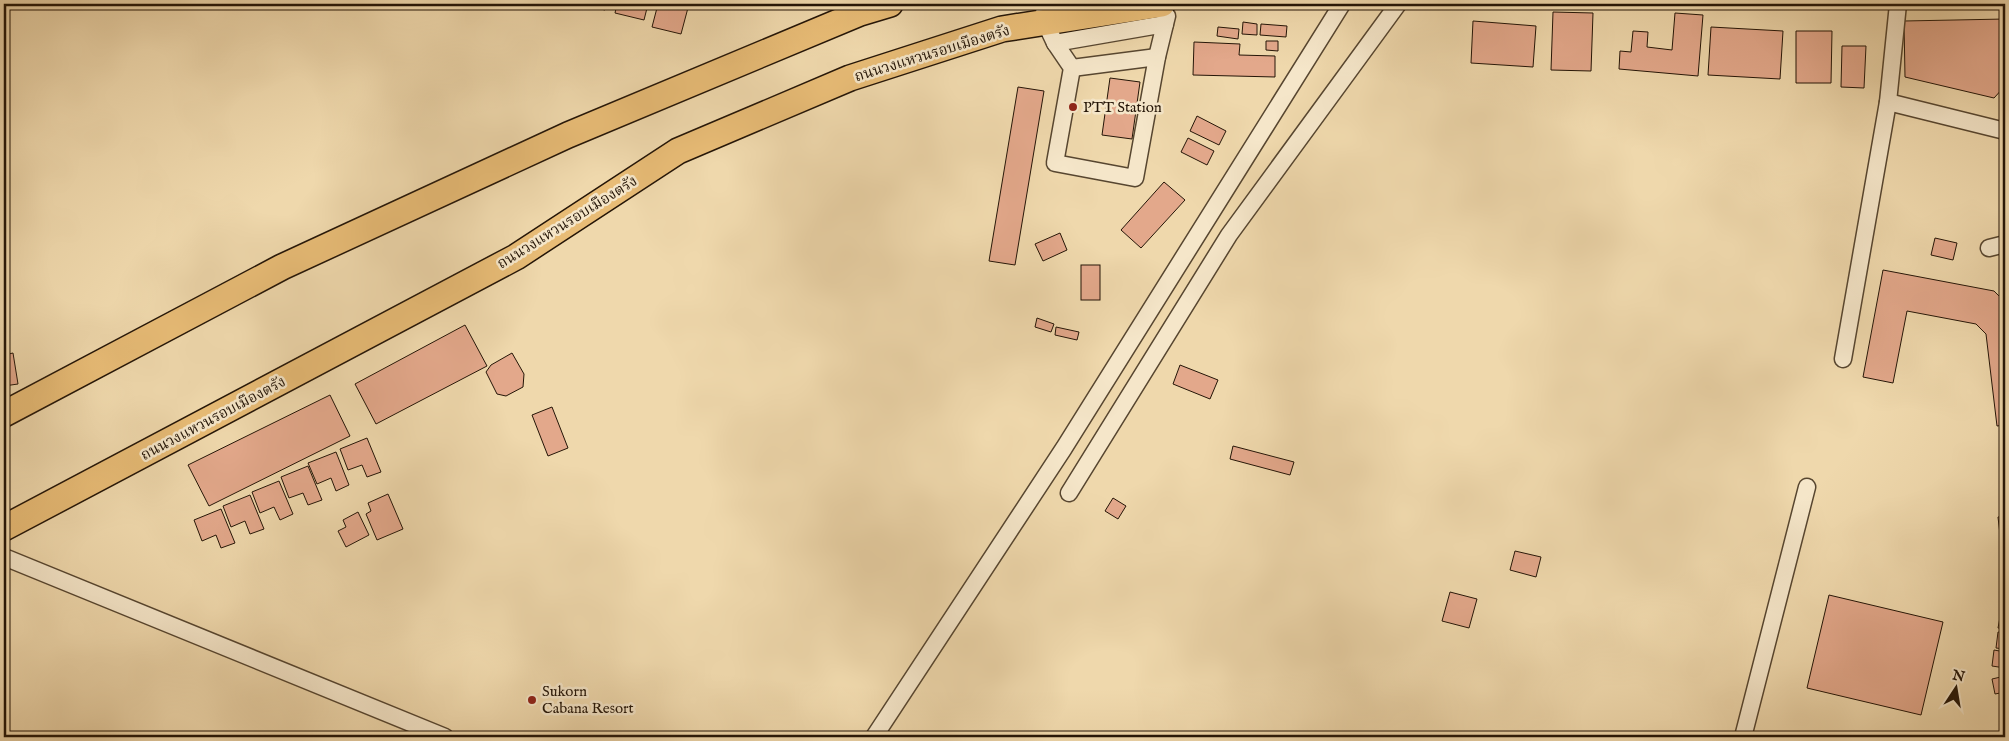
<svg xmlns="http://www.w3.org/2000/svg" width="2009" height="741" font-family="'IM FELL English','Noto Serif Thai',serif">
<rect width="100%" height="100%" fill="#efd8ac"/>
<filter id="stains"><feTurbulence type="fractalNoise" baseFrequency=".004" numOctaves="4"/><feColorMatrix values="0 0 0 0 .2 0 0 0 0 .09 0 0 0 0 .02 0 0 0 .5 -.17"/></filter>
<radialGradient id="worn" r=".72"><stop offset=".6" stop-color="#630" stop-opacity="0"/><stop offset="1" stop-color="#630" stop-opacity=".3"/></radialGradient>
<g fill="#e3a88b" stroke="#241507">
<path d="M579 4H607L605 10Z"/>
<path d="M617 4H648L644 20 615 13Z"/>
<path d="M658 4H689L681 34 652 27Z"/>
<path d="M1553 12 1593 13 1591 71 1551 70Z"/>
<path d="M1675 13 1703 15 1698 76 1619 69 1620 51 1631 52 1633 31 1648 32 1647 47 1672 50Z"/>
<path d="M2005 19V86L1994 98 1905 77 1904 21Z"/>
<path d="M1473 21 1536 26 1533 67 1471 63Z"/>
<path d="M1243 22 1257 24V35L1242 34Z"/>
<path d="M1261 24 1287 26 1286 37 1260 35Z"/>
<path d="M1218 27 1239 29 1238 39 1217 36Z"/>
<path d="M1711 27 1783 31 1780 79 1708 75Z"/>
<path d="M1796 31H1832L1831 83H1796Z"/>
<path d="M1266 41H1278V51L1266 50Z"/>
<path d="M1194 42 1240 44 1239 55 1275 56V77L1193 75Z"/>
<path d="M1842 46H1866L1864 88 1841 87Z"/>
<path d="M1110 78 1140 82 1132 139 1102 135Z"/>
<path d="M1018 87 1044 91 1015 265 989 261Z"/>
<path d="M1197 116 1226 131 1219 145 1190 131Z"/>
<path d="M1188 138 1214 151 1207 165 1181 152Z"/>
<path d="M1164 182 1185 200 1141 248 1121 230Z"/>
<path d="M1060 233 1067 250 1043 261 1035 244Z"/>
<path d="M1935 238 1957 243 1953 260 1931 255Z"/>
<rect x="1081" y="265" width="19" height="35"/>
<path d="M1883 270 1994 291 2005 302V425L1997 426 1986 334 1976 324 1907 311 1893 383 1863 377Z"/>
<path d="M1037 318 1054 324 1051 332 1035 327Z"/>
<path d="M465 325 487 366 376 424 355 384Z"/>
<path d="M1056 327 1079 332 1077 340 1055 335Z"/>
<path d="M13 353 18 384 4 386V355Z"/>
<path d="M512 353 524 374 523 387 506 396 497 394 486 372 491 365Z"/>
<path d="M1180 365 1218 380 1210 399 1173 384Z"/>
<path d="M330 395 350 436 209 506 188 465Z"/>
<path d="M552 407 568 448 548 456 532 415Z"/>
<path d="M367 438 381 472 367 477 362 465 348 470 340 449Z"/>
<path d="M1233 446 1294 462 1290 475 1230 459Z"/>
<path d="M336 452 349 485 336 491 331 478 317 484 308 463Z"/>
<path d="M308 466 322 500 308 505 303 493 289 498 281 477Z"/>
<path d="M279 481 293 514 280 520 274 507 260 513 252 492Z"/>
<path d="M388 494 403 529 377 540 366 514 371 511 368 503Z"/>
<path d="M250 495 264 529 250 534 245 521 231 527 223 506Z"/>
<path d="M1113 498 1126 506 1118 519 1105 511Z"/>
<path d="M221 509 235 543 221 548 216 535 202 541 194 520Z"/>
<path d="M358 512 369 535 346 547 338 531 346 527 343 520Z"/>
<path d="M2005 516V579L1998 517Z"/>
<path d="M1515 551 1541 557 1536 577 1510 570Z"/>
<path d="M1450 592 1477 599 1469 628 1442 621Z"/>
<path d="M1829 595 1943 622 1921 715 1807 688Z"/>
<path d="M2001 612H2005V629L1998 628Z"/>
<path d="M1998 632 2005 633V649L1996 648Z"/>
<path d="M1994 650 2005 652V668L1992 666Z"/>
<path d="M2005 676V692L1995 694 1992 679Z"/>
<path d="M2005 701V714L2000 704Z"/>
</g>
<g fill="none" stroke-linecap="round" stroke-linejoin="round">
<g stroke="#574630" stroke-width="19">
<g id="minor">
<path d="M1044 4 1045 22 1055 43 1165 24 1167 16"/>
<path d="M1055 43 1072 68 1055 163 1135 178 1157 57 1165 24"/>
<path d="M1072 68 1157 57"/>
<path d="M1888 102 2005 131"/>
<path d="M1989 248 2005 244"/>
<path d="M1843 359 1888 102 1898 4"/>
<path d="M1069 493 1229 235 1398 4"/>
<path d="M4 557 445 737"/>
<path d="M874 737 1064 448 1342 4"/>
<path d="M1743 737 1807 487"/>
</g>
</g>
<g stroke="#241507" stroke-width="28">
<g id="highway">
<path d="M4 414 282 267 568 135 860 13 890 4"/>
<path d="M4 528 516 257 678 151 850 78 1002 29 1162 4"/>
</g>
</g>
<use href="#minor" stroke="#f5e6c9" stroke-width="16"/>
<use href="#highway" stroke="#e8bc76" stroke-width="25"/>
</g>
<g fill="#8f2418" stroke="#f5e6c9" stroke-width="2">
<circle cx="1073" cy="107" r="5"/>
<circle cx="532" cy="700" r="5"/>
</g>
<g text-anchor="middle" stroke-width="5" stroke-linejoin="round" paint-order="stroke">
<g font-size="15" fill="#241507" stroke="#f5e6c9">
<text transform="translate(932 53) rotate(-17)" y="5">ถนนวงแหวนรอบเมืองตรัง</text>
<text transform="translate(567 222) rotate(-32)" y="5">ถนนวงแหวนรอบเมืองตรัง</text>
<text transform="translate(213 418) rotate(-28)" y="5">ถนนวงแหวนรอบเมืองตรัง</text>
</g>
<g font-size="15" fill="#241507" stroke="#f5e6c9" text-anchor="start">
<text x="1083" y="112">PTT Station</text>
<text x="542" y="696">Sukorn<tspan x="542" dy="17">Cabana Resort</tspan></text>
</g>
</g>
<rect width="2009" height="741" fill="none" stroke="#efd8ac" stroke-width="20"/>
<rect x="5" y="5" width="1999" height="731" fill="none" stroke="#241507" stroke-width="2.5"/>
<rect x="10" y="10" width="1989" height="721" fill="none" stroke="#241507"/>
<g transform="translate(1956 688) rotate(12)" stroke="#f5e6c9" stroke-width="4" paint-order="stroke">
<path d="M0-4L9 19L0 12L-9 19Z" fill="#241507"/>
<text y="-8" font-size="14" font-weight="bold" text-anchor="middle" fill="#241507">N</text>
</g>
<rect width="100%" height="100%" filter="url(#stains)"/>
<rect width="100%" height="100%" fill="url(#worn)"/>
</svg>
